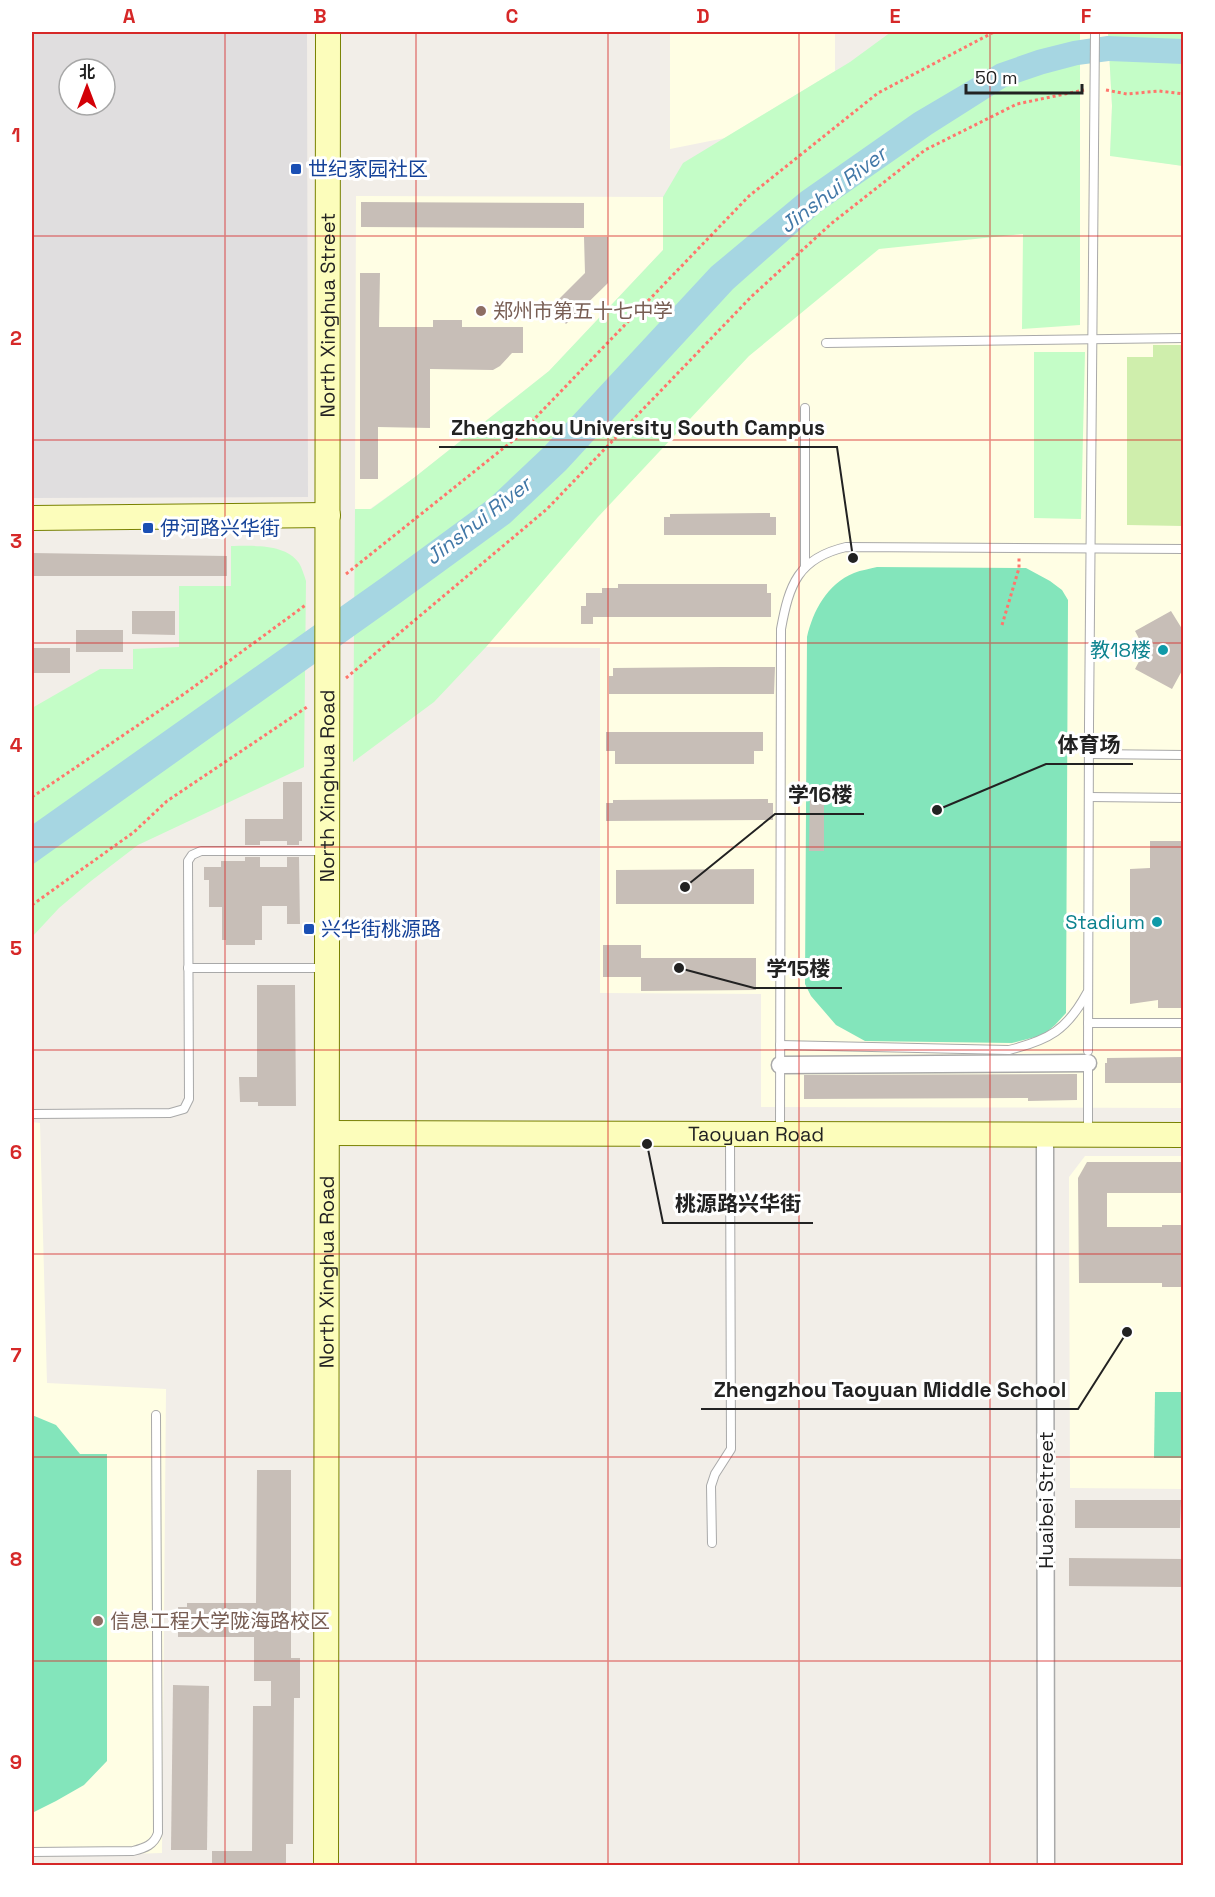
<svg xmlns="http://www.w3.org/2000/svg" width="1215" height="1897" font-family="'Space Grotesk','Noto Sans SC',sans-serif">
<rect width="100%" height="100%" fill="#f2eee8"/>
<path fill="#e0dedf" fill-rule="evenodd" d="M32 32H307L308 497 32 498ZM69 69H105V105H69Z"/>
<g fill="#fffee4">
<path d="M670 32H835V71L725 138 670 149Z"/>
<path d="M1077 32H1108L1112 106 1110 155 1183 166V1108L761 1107V994L600 993V648L486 647V616L489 595Z"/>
<path d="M356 196 663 197V250L549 371 415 477 370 509H355Z"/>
<path d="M32 1122 40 1123 47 1383 166 1389 162 1853 32 1857Z"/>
<path d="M1085 1156H1183V1489L1070 1488 1069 1177Z"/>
</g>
<path fill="#cfeeac" d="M1153 345H1183V526L1127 525V357H1153Z"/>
<g fill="#c4fdc7">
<path d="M891 32H1080V325L1022 329 1023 234 879 249 749 356 598 517 486 647 434 702 353 762 355 509H371L415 477 549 371 663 250V197L683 163 850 62Z"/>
<path d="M1108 32H1183V166L1110 156 1112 106Z"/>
<path d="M1034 352H1085L1081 519 1034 518Z"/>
<path d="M231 546C252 546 285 543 299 563 302 568 304 575 306 581L304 767 138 845 91 881 59 908 32 937V708L100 669H133V649L179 647V586H231Z"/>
</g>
<g fill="#83e5bb">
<path d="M877 567 1026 568 1050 581 1062 590 1068 600 1066 1013 1055 1025 1043 1035 1012 1043 865 1041 836 1025 811 996 805 984 807 637C813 611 827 584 854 573 861 570 870 569 877 567Z"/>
<path d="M1155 1392H1183V1458H1154Z"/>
<path d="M32 1415 56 1425 80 1454H107V1761L84 1785 56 1801 32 1813Z"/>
</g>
<path fill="#a6d6e2" d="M1107 36 1183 39V64L1109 61 1078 65 1044 74 1006 87 932 134 820 212 733 289 566 470 510 523 403 601 32 865V825L384 576 489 499 543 448 711 267 801 192 914 113 997 64 1037 50 1073 41Z"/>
<g fill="#c7beb7">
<path d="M361 202 584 203V228L361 227Z"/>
<path d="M584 237H608V283L566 324 550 308 585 273Z"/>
<path d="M360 273H380L379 327H433V320H462V327H523V353H512L500 366 493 370 430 369V428L378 427V479H360Z"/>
<path d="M770 513V517H776V535H664V517H670V514Z"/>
<path d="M32 553 227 556V576H32Z"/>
<path d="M618 584H767V593H771V617H593V624H581V606H586V593H602V588H618Z"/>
<path d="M132 611H175V635L132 634Z"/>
<path d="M1171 611 1184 632V667L1172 689 1135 669 1143 654V646L1135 631Z"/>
<rect x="76" y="630" width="47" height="22"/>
<rect x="32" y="648" width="38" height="25"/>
<path d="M722 667H775L774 694H609V676H613V668Z"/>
<path d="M606 732H763V751H754V764H615V751H606Z"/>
<path d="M283 782H302V841H299V845H287V841H260V845H245V819H283Z"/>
<path d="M810 788H824V851H809Z"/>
<path d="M768 799V803H773V820L606 821V803H613V800Z"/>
<path d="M1150 841H1184V1008H1158V1000L1130 1004V869L1150 868Z"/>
<path d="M245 857H260V867H287V857H299L300 924H287V906H262V940H255V945H226V940H222V907H209V880H204V867H221V861H245Z"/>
<path d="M754 869V904H616V870Z"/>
<path d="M603 945H641V958H756V990L641 991V977H603Z"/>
<path d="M257 985H295L296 1106H258V1102H240L239 1077H257Z"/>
<path d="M1184 1057V1083H1105V1063H1107V1058Z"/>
<path d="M1077 1074V1100L1028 1101V1098L804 1099V1075Z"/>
<path d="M1087 1162H1184V1193H1107V1227H1162V1225H1182V1287H1162V1283H1079L1078 1178Z"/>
<path d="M257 1470H291V1658H300V1698H294L293 1844H286V1866H212V1851H252L253 1706H271V1681H254V1637H178V1607H187V1603H256Z"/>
<path d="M1075 1500H1181L1180 1528H1075Z"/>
<path d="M1069 1558 1184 1559V1587L1069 1586Z"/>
<path d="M173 1685 209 1686 207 1850H171Z"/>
</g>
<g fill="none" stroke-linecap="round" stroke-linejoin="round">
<g stroke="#a9a9a9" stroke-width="10">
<g id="lane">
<path d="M826 343 1184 338"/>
<path d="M805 408V566"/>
<path d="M1089 754 1184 755"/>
<path d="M1089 797 1184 798"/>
<path d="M188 968H326"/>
<path d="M1088 1023H1184"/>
<path d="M780 1045 1009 1050C1049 1040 1067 1030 1087 993"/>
<path d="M1088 1051 1089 725 1095 32"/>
<path d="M32 1114 170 1113 184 1109 189 1099 188 861 192 855 201 851H324"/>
<path d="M780 1131 781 629C789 585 798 558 846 547L1184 549"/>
<path d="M1088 1134V1060"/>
<path d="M712 1543 711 1486 715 1474 731 1449 730 1137"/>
<path d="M32 1852 133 1851C145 1848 154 1845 158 1833L156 1415"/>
</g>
</g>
<g stroke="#a9a9a9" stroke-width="19">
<g id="street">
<path d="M780 1065 1088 1063"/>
<path d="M1045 1135 1046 1866"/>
</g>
</g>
<g stroke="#788100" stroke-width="26">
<g id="secondary">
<path d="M32 518 328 515"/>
<path id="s1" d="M327 1133 1184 1135"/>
<path id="s2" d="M326 1866 328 32"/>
</g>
</g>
<g stroke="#ff766c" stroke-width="3" stroke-dasharray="3 3" stroke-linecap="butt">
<path d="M1106 90 1127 94 1159 91 1184 94"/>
<path d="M346 574 515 439 749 196 878 93 994 32"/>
<path d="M1002 625 1019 568V557"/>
<path d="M346 678 547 509 752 296 832 223 925 150 1017 104 1084 90"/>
<path d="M32 797 184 694 307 604"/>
<path d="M32 905 134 832 167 801 307 707"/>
</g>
<use href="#lane" stroke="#fff" stroke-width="8"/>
<use href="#street" stroke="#fff" stroke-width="16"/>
<use href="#secondary" stroke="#fcfdbb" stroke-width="24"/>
</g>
<path fill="none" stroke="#d62828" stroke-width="1.5" stroke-opacity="0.55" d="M225 32V1866M416 32V1866M608 32V1866M799 32V1866M990 32V1866M32 236H1184M32 440H1184M32 643H1184M32 847H1184M32 1050H1184M32 1254H1184M32 1457H1184M32 1661H1184"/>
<g fill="#1a4fb4" stroke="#fff" stroke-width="2">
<rect x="290" y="163" width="12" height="12" rx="3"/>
<rect x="142" y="522" width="12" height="12" rx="3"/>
<rect x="303" y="923" width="12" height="12" rx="3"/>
</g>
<g fill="#8d6e63" stroke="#fff" stroke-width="2">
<circle cx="481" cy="311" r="6"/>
<circle cx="98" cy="1621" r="6"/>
</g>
<g fill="#0f9aa8" stroke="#fff" stroke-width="2">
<circle cx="1163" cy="650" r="6"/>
<circle cx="1157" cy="922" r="6"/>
</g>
<g text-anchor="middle" stroke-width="6" stroke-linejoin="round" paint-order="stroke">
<g font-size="20" fill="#164399" stroke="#fff" text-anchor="start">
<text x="308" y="176">世纪家园社区</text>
<text x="160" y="535">伊河路兴华街</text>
<text x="321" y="936">兴华街桃源路</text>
</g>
<g font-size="20" fill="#785e54" stroke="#fff" text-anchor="start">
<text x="493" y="318">郑州市第五十七中学</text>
<text x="110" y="1628">信息工程大学陇海路校区</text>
</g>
<g font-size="20" fill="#222" stroke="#fff">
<text dy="7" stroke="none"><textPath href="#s2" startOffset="1551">North Xinghua Street</textPath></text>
<text dy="7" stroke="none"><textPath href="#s2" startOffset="1080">North Xinghua Road</textPath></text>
<text dy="7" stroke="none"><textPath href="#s1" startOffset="429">Taoyuan Road</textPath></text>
<text dy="7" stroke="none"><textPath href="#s2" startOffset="594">North Xinghua Road</textPath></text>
<text transform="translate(1046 1500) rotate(-90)" y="7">Huaibei Street</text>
</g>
<g font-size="20" fill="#0d838f" stroke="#fff" text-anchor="end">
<text x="1151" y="657">教18楼</text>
<text x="1145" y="929">Stadium</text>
</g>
<g font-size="21" font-style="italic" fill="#4278a7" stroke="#fff">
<text transform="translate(833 190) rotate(-37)" y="7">Jinshui River</text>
<text transform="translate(478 521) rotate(-38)" y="7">Jinshui River</text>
</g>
</g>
<path fill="none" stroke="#222" stroke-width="2" d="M853 558L837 447H439M937 810L1046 764H1133M685 887L775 814H864M679 968L754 988H842M647 1144L663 1223H813M1127 1332L1078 1409H701"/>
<g fill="#222" stroke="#fff" stroke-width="2">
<circle cx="853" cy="558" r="6"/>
<circle cx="937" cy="810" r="6"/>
<circle cx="685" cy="887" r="6"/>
<circle cx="679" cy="968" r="6"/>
<circle cx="647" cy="1144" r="6"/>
<circle cx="1127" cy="1332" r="6"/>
</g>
<g font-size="21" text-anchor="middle" font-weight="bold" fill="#222" stroke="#fff" stroke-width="6" stroke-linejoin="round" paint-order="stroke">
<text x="638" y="435">Zhengzhou University South Campus</text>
<text x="1089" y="752">体育场</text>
<text x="820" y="802">学16楼</text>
<text x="798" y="976">学15楼</text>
<text x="738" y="1211">桃源路兴华街</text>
<text x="890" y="1397">Zhengzhou Taoyuan Middle School</text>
</g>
<rect width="1215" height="1897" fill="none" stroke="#ffffff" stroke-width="66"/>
<g transform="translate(87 87)"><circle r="28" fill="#ffffff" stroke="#a7a7a7" stroke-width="1.5"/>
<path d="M0-4.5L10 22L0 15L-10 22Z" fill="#d30007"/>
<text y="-9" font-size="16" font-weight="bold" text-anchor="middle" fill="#222222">北</text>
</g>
<path d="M966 84v9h116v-9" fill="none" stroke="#222222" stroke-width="3"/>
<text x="975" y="84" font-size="18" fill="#222222" stroke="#ffffff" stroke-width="4.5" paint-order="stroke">50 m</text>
<rect x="33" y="33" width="1149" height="1831" fill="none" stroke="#d62828" stroke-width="2"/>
<g font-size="20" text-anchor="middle" font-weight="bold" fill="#d62828">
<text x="129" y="23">A</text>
<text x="320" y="23">B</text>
<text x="512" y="23">C</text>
<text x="703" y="23">D</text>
<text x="895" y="23">E</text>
<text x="1086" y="23">F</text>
<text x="16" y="142">1</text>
<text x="16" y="345">2</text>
<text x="16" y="548">3</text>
<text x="16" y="752">4</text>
<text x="16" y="955">5</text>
<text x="16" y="1159">6</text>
<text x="16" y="1362">7</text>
<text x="16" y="1566">8</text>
<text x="16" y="1769">9</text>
</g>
</svg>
